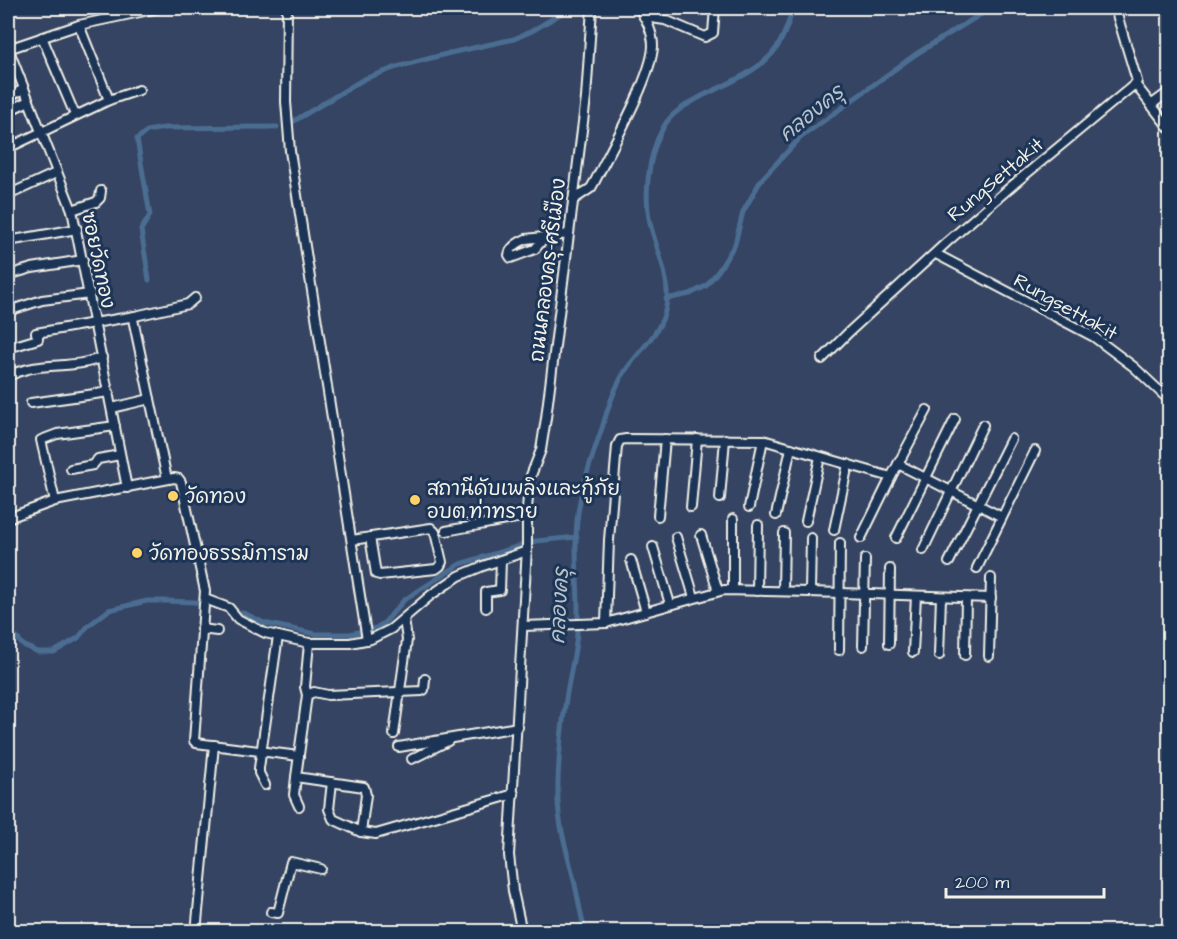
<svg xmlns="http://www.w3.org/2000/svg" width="1177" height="939" font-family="'Architects Daughter','Playpen Sans Thai',sans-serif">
<rect width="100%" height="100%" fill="#354462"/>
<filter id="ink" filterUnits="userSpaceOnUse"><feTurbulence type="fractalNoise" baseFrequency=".0167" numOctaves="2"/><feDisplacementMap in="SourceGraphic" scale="12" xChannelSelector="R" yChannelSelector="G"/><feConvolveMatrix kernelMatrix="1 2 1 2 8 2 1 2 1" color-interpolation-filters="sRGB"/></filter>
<g filter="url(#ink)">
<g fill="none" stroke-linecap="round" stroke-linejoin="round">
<g stroke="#4b6d92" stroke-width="5">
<path d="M294 121 364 79 397 67 450 53 514 39 532 31 570 8"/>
<path d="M149 280 141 230 150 215 137 139 147 131 164 128 277 127"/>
<path d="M666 299 690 294 706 286 719 270 735 244 743 212 761 180 800 138 916 54 991 8"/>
<path d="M8 628 23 645 38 652H54L78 638 88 626 109 610 147 601H164L195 602 246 614 264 623 316 634H350L376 628 385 622 404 600 460 564 536 541 577 537"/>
<path d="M585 932C580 912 577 891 572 872 566 848 559 826 558 801 557 768 561 733 566 699 569 678 575 656 577 634 581 596 573 559 577 521 580 489 592 458 602 428 608 408 614 389 625 371 639 350 661 334 666 307 671 280 658 253 651 227 643 197 648 155 663 128 671 112 688 104 702 96 725 85 761 70 775 50 784 38 789 22 793 8"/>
</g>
<g stroke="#f4f1e8" stroke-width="12">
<g id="minor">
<path d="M287 8 286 102 290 151 367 640"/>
<path d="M644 17 665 20 705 37 713 33 715 8"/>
<path d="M79 25 109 100"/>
<path d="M42 37 75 115"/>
<path d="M8 48 72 210 127 488"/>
<path d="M8 49 79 25 159 8"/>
<path d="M1135 84 1170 129"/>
<path d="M8 97 24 89"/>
<path d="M1151 105 1170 91"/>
<path d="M8 111 29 101"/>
<path d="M8 148 109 100 139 90"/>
<path d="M8 195 56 173"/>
<path d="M573 200 591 188 595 181C610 151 652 77 653 46 653 33 646 18 639 8"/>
<path d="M72 210 96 202 100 198 101 191"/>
<path d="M1169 236H1170"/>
<path d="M545 237 535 249 511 258 509 255C510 247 519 242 526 239L569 234"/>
<path d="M8 241 77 229"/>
<path d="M936 254 1094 337 1134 367 1170 401"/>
<path d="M8 275 32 268 83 260"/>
<path d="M8 311 42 300 90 294"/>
<path d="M36 333 135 316"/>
<path d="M8 348 38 339V333"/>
<path d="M822 359 849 332 947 242 1014 184 1135 84 1137 81 1115 8"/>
<path d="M13 374C41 361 74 370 102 357"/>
<path d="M31 403 109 392"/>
<path d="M112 408 150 399"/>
<path d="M898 464 1002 517"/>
<path d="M71 469 93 465 98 459 120 455"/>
<path d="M167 479 133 319 135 316 188 304 195 298"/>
<path d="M720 498 725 439"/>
<path d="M55 501 41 440 57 434 115 426"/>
<path d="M691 507 697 439"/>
<path d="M749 507 763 440"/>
<path d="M776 515 791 448"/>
<path d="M658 516 665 439"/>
<path d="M8 518 55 501 174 478 179 479 181 482 205 591 194 741 196 743 299 756"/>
<path d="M733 519V590"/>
<path d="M806 521 820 457"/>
<path d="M834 530 848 464"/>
<path d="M446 531C472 526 499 522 526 516"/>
<path d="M701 535 718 591"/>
<path d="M676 537 694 597"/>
<path d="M861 538 891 477 927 410"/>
<path d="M896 538 955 419"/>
<path d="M352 540C378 536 405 532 431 528L435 532 442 562 440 566 436 569 380 575 376 574 370 537"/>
<path d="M653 547 670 604"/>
<path d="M923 550 983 425"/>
<path d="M631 560 646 612"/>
<path d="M949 562 1011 439"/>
<path d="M977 568 1035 451"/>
<path d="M757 591 758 525"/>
<path d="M783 591 784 533"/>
<path d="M810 592 991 598"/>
<path d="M205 599 229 608 238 619 265 633 309 643H350L371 639 391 629 431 595 459 576 483 566 527 551"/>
<path d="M486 608V592L500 590 501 560"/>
<path d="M606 623 609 540 617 446 620 440 626 439 763 440 891 477"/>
<path d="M523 626 606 623 724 590 810 592 811 538"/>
<path d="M201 629 217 631"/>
<path d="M889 644 890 569"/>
<path d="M863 646 865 559"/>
<path d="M839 650 840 543"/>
<path d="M913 652 916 596"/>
<path d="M939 655 941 597"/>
<path d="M965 655 966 598"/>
<path d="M989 656 991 578"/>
<path d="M307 695 305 687 309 643"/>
<path d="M394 734 407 640 404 619"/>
<path d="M399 747 518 727"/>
<path d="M412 759 448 741"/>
<path d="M296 777 294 795 299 806"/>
<path d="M332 782 329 809 333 819 361 832 376 834 514 794"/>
<path d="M265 785 259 773V768L278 636"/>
<path d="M361 832 366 795 364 787 296 777 307 695 314 692 328 695 422 691 424 690 425 679"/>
<path d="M271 912 278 913 291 862 321 869"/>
<path d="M196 932 214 745"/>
<path d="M522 932 513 891 509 855 527 548V508L530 478 541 450 546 418 586 98 592 8"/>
</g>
</g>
<use href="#minor" stroke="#1d3557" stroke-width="8"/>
</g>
</g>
<g fill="#ffd166" stroke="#1d3557" stroke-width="2">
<circle cx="173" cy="496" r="6"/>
<circle cx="415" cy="500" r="6"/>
<circle cx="137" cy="553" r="6"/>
</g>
<g text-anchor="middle" stroke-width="6" stroke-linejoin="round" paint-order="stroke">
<g font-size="20" fill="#f4f1e8" stroke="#1d3557">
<text transform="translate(995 179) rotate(-40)" y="7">RungSettakit</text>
<text transform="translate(99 260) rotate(78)" y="7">ซอยวัดทอง</text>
<text transform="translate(547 270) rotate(-83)" y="7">ถนนคลองครุ-ศรีเมือง</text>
<text transform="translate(1066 306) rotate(29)" y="7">Rungsettakit</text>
</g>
<g font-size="20" fill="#f4f1e8" stroke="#1d3557" text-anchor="start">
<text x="427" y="495">สถานีดับเพลิงและกู้ภัย<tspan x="427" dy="23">อบต.ท่าทราย</tspan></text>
<text x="185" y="503">วัดทอง</text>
<text x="149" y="560">วัดทองธรรมิการาม</text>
</g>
<g font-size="21" font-style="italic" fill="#b9c3ca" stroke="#1d3557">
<text transform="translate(811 113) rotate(-39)" y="7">คลองครุ</text>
<text transform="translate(559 606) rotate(-87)" y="7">คลองครุ</text>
</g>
</g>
<rect width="1177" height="939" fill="none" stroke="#1d3557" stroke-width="30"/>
<rect x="15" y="15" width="1147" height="909" fill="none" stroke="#f4f1e8" stroke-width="2" filter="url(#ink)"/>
<path d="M946 888v9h158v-9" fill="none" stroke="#f4f1e8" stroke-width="3"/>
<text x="955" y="888" font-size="18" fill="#f4f1e8" stroke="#1d3557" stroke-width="4.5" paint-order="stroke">200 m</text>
</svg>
